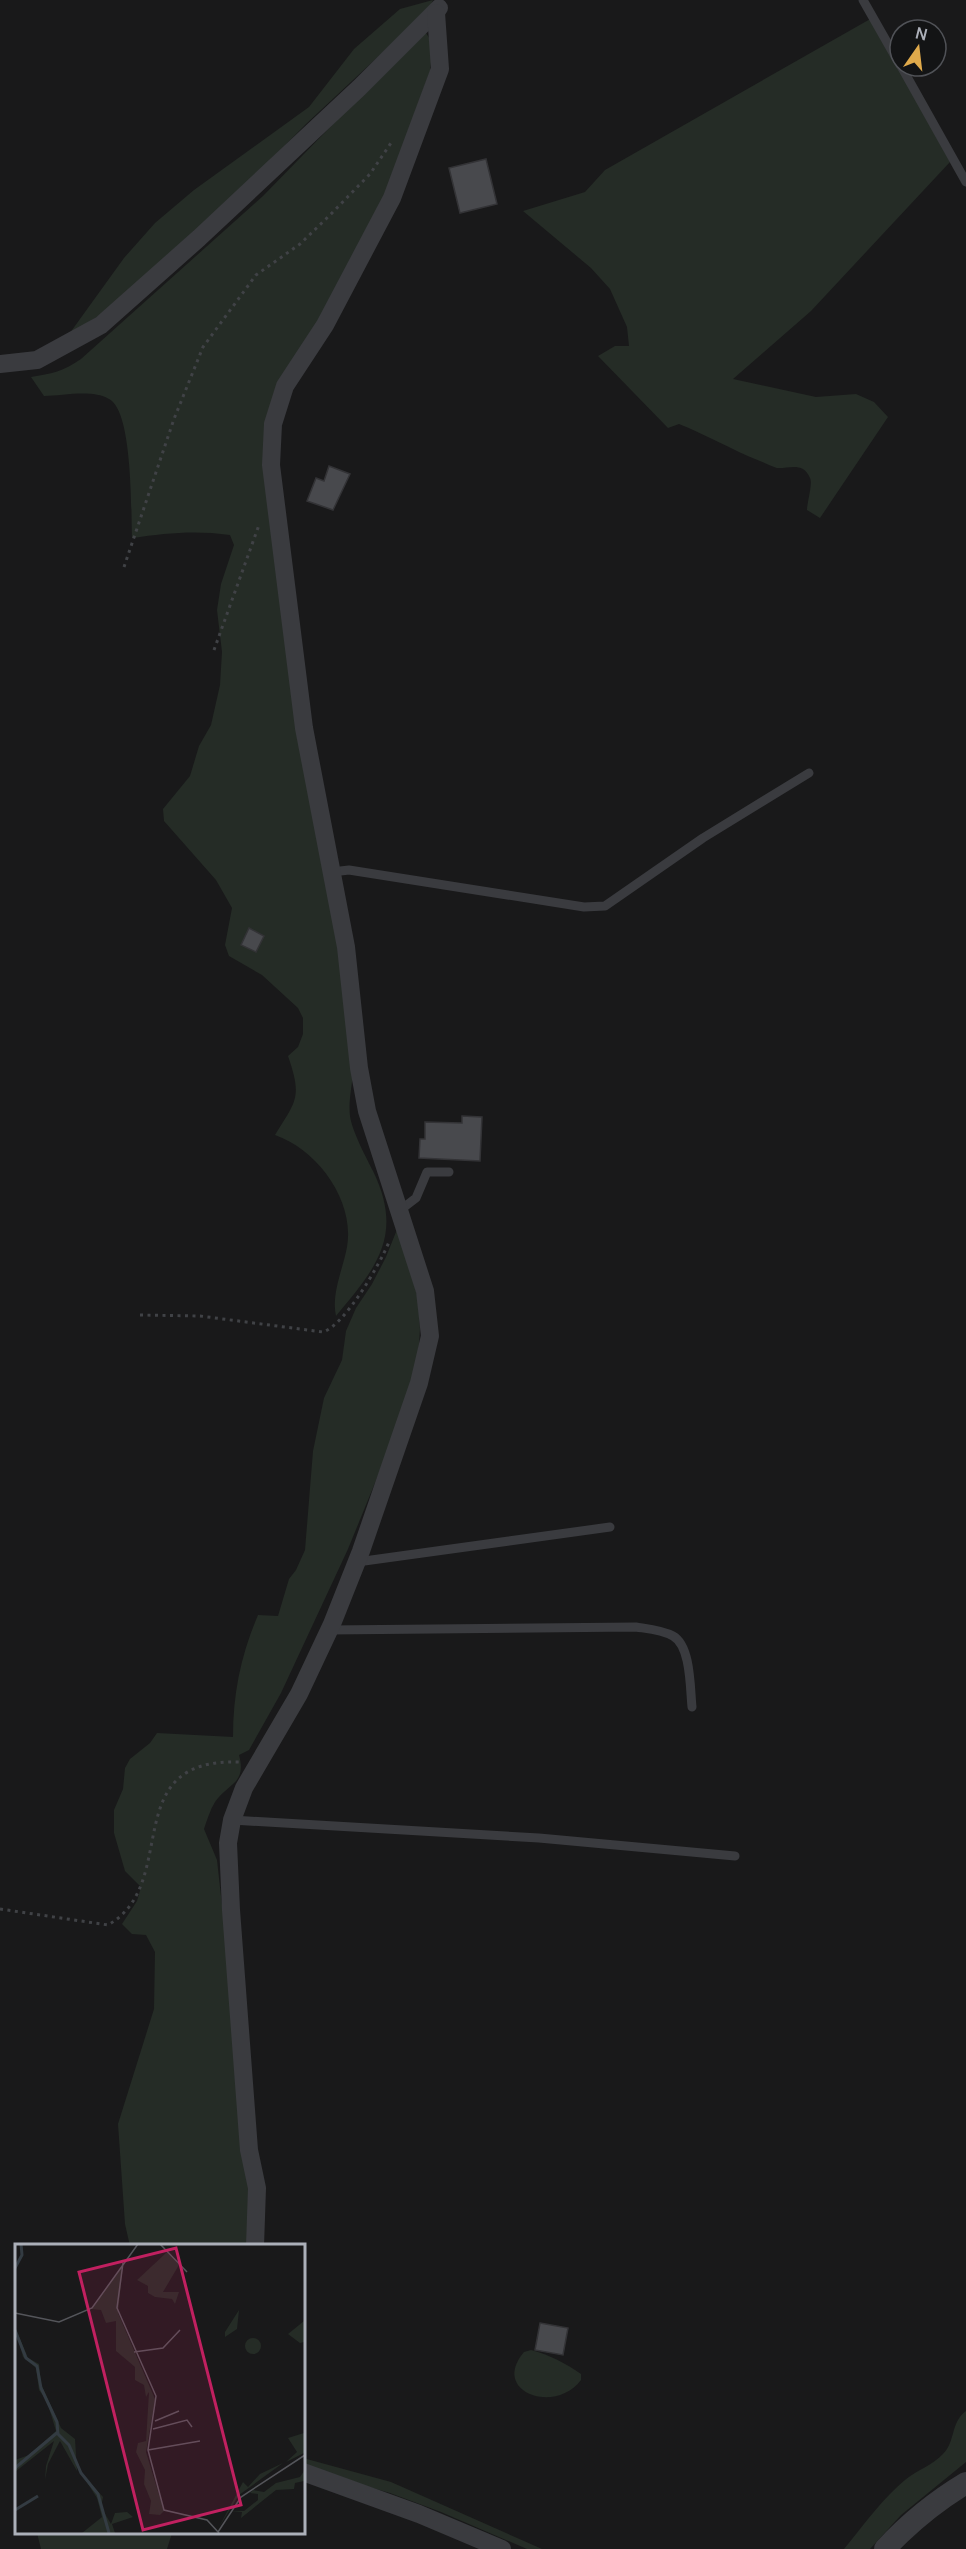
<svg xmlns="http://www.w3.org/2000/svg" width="966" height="2549" font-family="Manrope,sans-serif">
<rect width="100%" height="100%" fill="#19191a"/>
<g fill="#252c26">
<path d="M433 0 429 9 306 124 223 208 119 302 67 337 124 258 155 223 194 190 309 107 354 49 400 9Z"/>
<path d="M872 18 950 162 811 311 733 379 816 397 856 394 874 402 888 417 820 518 807 510C807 503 813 483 810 478 803 461 788 469 777 468 772 467 765 463 760 461 732 450 707 435 679 424L668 428 598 356 615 346H629L627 327 610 289 591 268 523 211 585 192 605 170Z"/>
<path d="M426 33 433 44 430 71 383 200 270 422 354 1065C353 1081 348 1100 350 1116 352 1131 366 1157 373 1171 404 1235 377 1267 336 1316 331 1294 343 1269 347 1247 355 1201 318 1150 275 1135 297 1100 302 1097 288 1056L298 1047 303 1034V1018L298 1008 262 975 229 956 225 945 232 908 216 880 164 821 163 809 190 776 199 746 211 725 220 685 222 652 217 610 221 584 234 545 230 535C196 530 166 533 132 538 131 511 133 411 109 399 92 389 63 396 44 396L31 377C51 374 64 371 81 359L263 196 418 37Z"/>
<path d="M398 1227 418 1298 420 1329 418 1359 408 1402 348 1549 281 1693 249 1750 239 1755C247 1784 228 1783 215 1802 210 1810 207 1820 204 1829L217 1860 237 2041 253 2246H130L125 2224 118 2124 154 2009 155 1952 146 1935 132 1934 122 1924 137 1901 141 1887 125 1871 114 1833V1810L123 1789 125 1768 130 1759 150 1743 157 1733 233 1737C233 1693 241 1655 258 1615L278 1616 289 1579 296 1570 305 1550 313 1451 324 1398 342 1360 346 1331 356 1308 372 1284 386 1257Z"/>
<path d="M531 2350C550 2355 565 2363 581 2374V2380C555 2415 490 2392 524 2352Z"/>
<path d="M966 2411V2462L901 2515 870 2549H844C863 2526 882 2499 905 2480 917 2470 933 2465 943 2454 956 2441 950 2423 966 2411Z"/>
<path d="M303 2458 391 2482 542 2549H527L441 2512 390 2493 303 2468Z"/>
<path d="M37 2533V2532L172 2533 167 2549H41Z"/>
</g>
<g fill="#48494d" stroke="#333336" stroke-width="1.5">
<path d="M486 159 497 204 460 213 449 168Z"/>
<path d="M329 466 350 474 333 510 307 501 316 478 324 481Z"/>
<path d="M249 928 264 936 256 952 241 945Z"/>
<path d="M462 1116 482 1117 480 1161 419 1158 420 1139H425V1122L462 1123Z"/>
<path d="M540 2323 568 2328 563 2355 535 2350Z"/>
</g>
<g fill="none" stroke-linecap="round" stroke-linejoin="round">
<g stroke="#404246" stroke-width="3" stroke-dasharray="3 4.5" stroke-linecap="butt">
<path d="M124 567 174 419 203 347 256 275 300 244 330 215 370 174 393 140"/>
<path d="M214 650 259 525"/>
<path d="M140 1315 200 1316 323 1332C345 1325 380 1264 389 1242"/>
<path d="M0 1909 108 1925C182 1883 116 1758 239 1762"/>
</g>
<g stroke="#3a3b3f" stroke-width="9">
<path d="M863 0 900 65"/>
<path d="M901 66 966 182"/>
<path d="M332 872 349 870 584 907 605 906 703 838 809 773"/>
<path d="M399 1211 416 1198 427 1172H449"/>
<path d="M357 1562 610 1527"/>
<path d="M329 1630 636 1627C649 1629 662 1630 673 1636 691 1646 690 1688 692 1707"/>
<path d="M232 1820 539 1838 735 1856"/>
</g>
<g stroke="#3a3b3f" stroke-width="18">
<path d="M0 364 37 360 101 325 199 238 359 88 439 8"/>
<path d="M255 2246 257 2188 249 2150 231 1910 228 1843 232 1820 244 1788 299 1694 332 1624 361 1551 419 1383 430 1336 425 1291 367 1111 359 1068 346 947 304 728 271 465 273 424 285 386 325 325 392 198 440 69 436 13"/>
<path d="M303 2472 419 2514 502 2549"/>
</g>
<path stroke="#3a3b3f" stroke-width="22" d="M885 2549C909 2523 936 2501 966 2483"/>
</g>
<g transform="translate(15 2244)">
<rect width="290" height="290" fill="#19191a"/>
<path d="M152 8 164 21 148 48H164L160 60 157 55 140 53 133 49V42L122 36ZM108 21 103 69 140 155 131 208 149 267 145 271 134 270 136 257 129 240 130 226 121 208 123 199 131 197 134 148 131 153 129 141 120 136V123L101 107V77L91 79 86 66 76 65ZM224 66 222 85 210 93V88ZM289 77V98L285 99 273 90ZM0 83 13 114 24 120 26 140 46 184 60 195 62 227 45 197 33 220 30 236 31 222 39 197 0 228V216L14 211 41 187 32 157 24 146 21 124 8 113ZM230 102a8 8 0 1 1 16 0a8 8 0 1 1-16 0ZM289 189V209L271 218 282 208 273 194ZM268 219 224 251 204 283 228 238 233 243 245 230ZM289 227V237L280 239 279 245 261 246 226 274 227 268 216 267H229L243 256V250L235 249 238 246 249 248 261 239 285 233ZM66 229 88 253 86 263 96 280 100 269 112 268 118 273 97 280 100 289H67L87 273 82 254Z" fill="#252c26"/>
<path fill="none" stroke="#333b42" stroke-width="3" d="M0 24 7 11 6 0M0 86 11 114 22 122 26 144 42 178 43 190 54 201 66 229 83 250 94 289M0 224 43 188M0 266 23 252"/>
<path fill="none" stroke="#54555a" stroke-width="1.5" d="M145 0 172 28M108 19 102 64 141 152 133 206 149 266 192 276 204 289M0 69 44 78 77 64 123 0M119 108 148 104 165 86M290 125V159M140 177 164 167M138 185 172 176 177 183M133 206 185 197M203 288 226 253 290 211"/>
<path fill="#c12060" fill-opacity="0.15" stroke="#c12060" stroke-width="3" d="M161 4 226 261 128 286 64 28Z"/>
<rect width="290" height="290" fill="none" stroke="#acb0b9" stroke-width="3"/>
</g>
<g transform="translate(918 48) rotate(14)"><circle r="28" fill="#131415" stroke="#505257" stroke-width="1.5"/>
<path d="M0-4.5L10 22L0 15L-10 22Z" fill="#e0aa4b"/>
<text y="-9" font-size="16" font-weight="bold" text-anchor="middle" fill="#acb0b9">N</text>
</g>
</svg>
